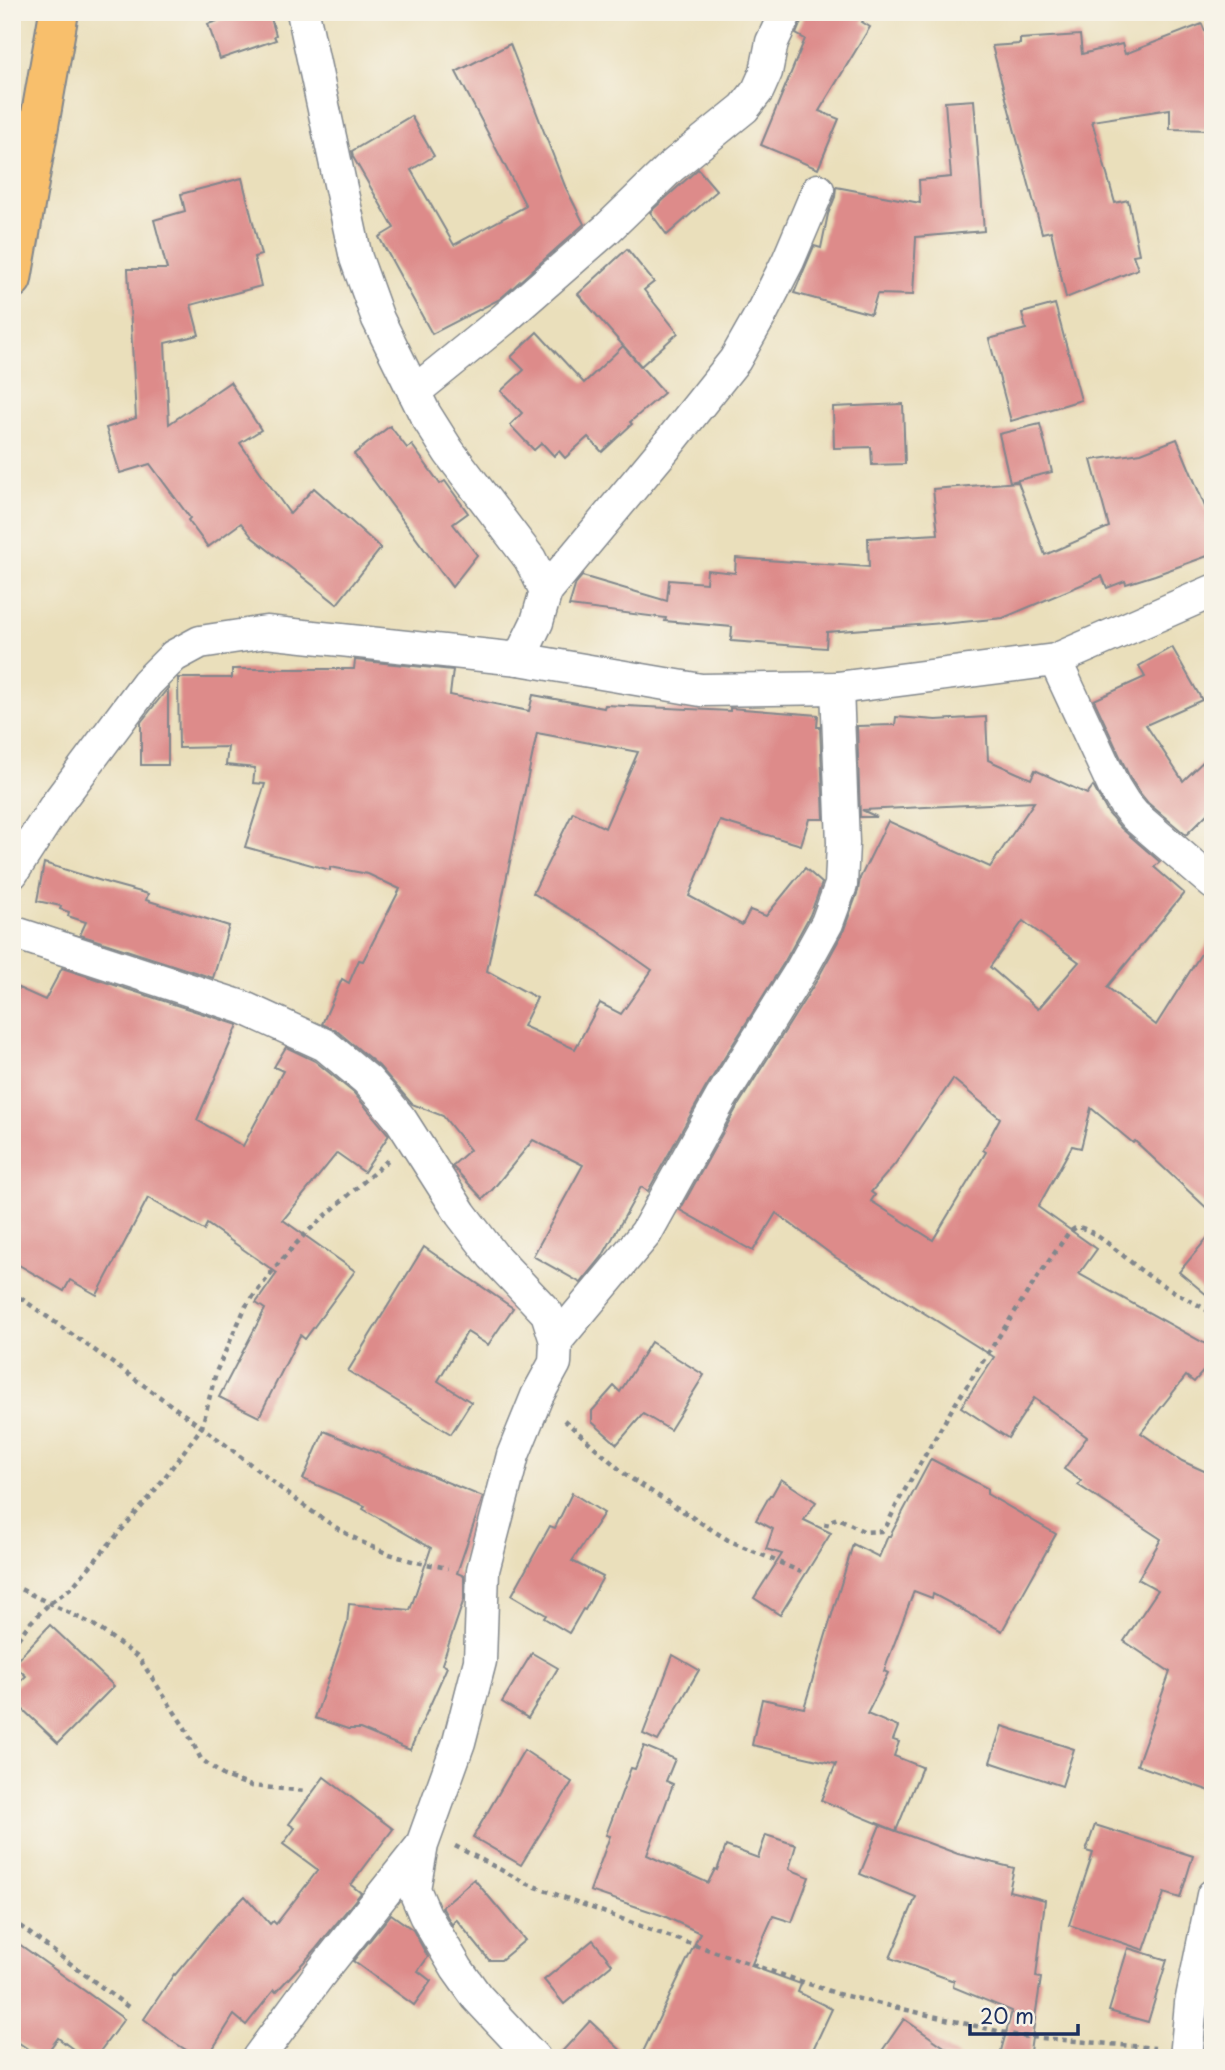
<svg xmlns="http://www.w3.org/2000/svg" width="1225" height="2070" font-family="'Playpen Sans',sans-serif">
<rect width="100%" height="100%" fill="#f7f3e8"/>
<filter id="ink" filterUnits="userSpaceOnUse"><feTurbulence type="fractalNoise" baseFrequency=".0143" numOctaves="2"/><feDisplacementMap in="SourceGraphic" scale="14" xChannelSelector="R" yChannelSelector="G"/><feConvolveMatrix kernelMatrix="1 2 1 2 8 2 1 2 1" color-interpolation-filters="sRGB"/></filter>
<filter id="wash" filterUnits="userSpaceOnUse"><feTurbulence type="fractalNoise" baseFrequency=".00686" numOctaves="4" result="noise"/><feDisplacementMap in="SourceGraphic" scale="28" xChannelSelector="R" yChannelSelector="G"/><feGaussianBlur stdDeviation="1.57" result="paint"/><feColorMatrix in="noise" values="0 0 0 0 0 0 0 0 0 0 0 0 0 0 0 0 0 1.4 0 .05"/><feComposite in="paint" operator="in"/></filter>
<g filter="url(#wash)">
<rect width="100%" height="100%" fill="#eadfbb"/>
<g id="blocks">
<g fill="#dd8b8a" fill-rule="evenodd">
<path d="M245 12H269L276 35 274 36 276 40 220 59 208 24Z"/>
<path d="M805 12H870L862 22 870 27 819 111 839 119 818 169 761 145 805 39 796 34Z"/>
<path d="M1202 24 1213 52 1211 130 1170 129V109L1092 121 1115 203 1128 200 1139 254 1133 255 1138 269 1066 298 1051 231 1042 233 992 46 1020 44V39L1080 35 1082 54 1122 44 1125 54Z"/>
<path d="M510 44 565 186 584 224 500 299 432 334 379 237 394 228 353 157 352 151 411 116 434 156 411 170 454 245 526 206 456 72Z"/>
<path d="M974 100 984 231 916 237 913 295 877 294 871 314 794 293 814 246 821 248 828 214 835 197 836 187 920 203 919 180 951 177 945 102Z"/>
<path d="M698 169 717 191 667 235 650 212Z"/>
<path d="M242 178 261 255 254 257 261 286 191 305 199 335 165 343 169 424 230 382 261 430 240 443 290 514 314 488 381 548 337 604 253 538 241 523 208 547 188 520 190 518 150 464 120 473 106 428 136 418 128 269H167L154 220 185 211 181 194Z"/>
<path d="M627 249 654 282 644 290 678 333 641 366 578 294Z"/>
<path d="M1055 304 1081 400 1011 421 989 339 1026 329 1022 313Z"/>
<path d="M537 332 584 383 623 346 664 393 630 422 632 424 602 452 588 437 565 458 559 451 554 456 542 443 534 450 510 425 522 413 501 391 524 370 511 357Z"/>
<path d="M903 404 905 464 872 465 871 447 834 448 833 407Z"/>
<path d="M1040 424 1052 472 1010 482 999 434Z"/>
<path d="M390 426 407 448 412 445 440 484 445 481 468 513 453 524 477 555 452 587 354 454Z"/>
<path d="M1177 439 1206 509 1213 507V554L1155 575 1126 584 1125 581 1107 588 1102 576 1003 618 943 624V623L827 632 826 648 731 641 732 627 665 621 666 618 569 606 576 583 582 576 667 601 669 580 706 583 707 570 735 573 736 558 869 567 868 538 938 534 933 489 1018 482 1045 555 1109 527 1091 460 1141 453Z"/>
<path d="M1172 647 1202 700 1146 725 1183 781 1213 752V808L1186 835 1148 803 1139 792 1130 778 1094 700 1145 677 1139 666Z"/>
<path d="M355 660 453 670 450 695 529 711 533 695 604 708 605 705 730 711V708L818 715 817 727H820L824 819H809L801 845 720 821 689 896 742 925 750 910 766 916 805 868 822 883 810 915 785 961 705 1089 648 1191 641 1187 602 1257 581 1283 533 1256 583 1165 533 1140 493 1189 483 1199 452 1166 470 1150 443 1116 412 1104 379 1066 337 1031 322 1024 342 979 349 983 359 960 363 961 400 889 368 874 330 867V870L245 847 265 784 253 783 255 768 226 765 228 747 179 748 178 678H232V669H354ZM537 733 638 752 605 828 573 812 533 893 597 931 652 970 621 1014 600 1003 575 1049 523 1026 537 998 487 971Z"/>
<path d="M168 688V765H141V722Z"/>
<path d="M896 717 936 720 986 717 988 760 1031 779 1035 770 1087 794 1093 786 1108 813 1121 828 1160 862 1154 867 1184 893 1107 987 1156 1025 1213 935V1214L1135 1141 1133 1143 1091 1108 1081 1148 1072 1146 1038 1207 1097 1249 1079 1274 1213 1348V1360L1194 1382 1186 1376 1141 1433 1182 1461 1213 1475V1792L1137 1765 1170 1672 1124 1641 1158 1590 1138 1579 1161 1539 1078 1485 1081 1481 1064 1469 1087 1437 1034 1398 1008 1438 961 1407 994 1357 835 1257 776 1213 753 1251 680 1210 737 1107 817 980 843 932 858 891 860 878 888 821 990 867 1034 802 862 810 877 817H860L857 726 895 725ZM1023 921 1079 962 1038 1009 990 967ZM953 1079 1000 1118 983 1150 986 1152 933 1240 871 1201 875 1195 871 1192 895 1164Z"/>
<path d="M44 863 108 883 148 894 146 900 229 926 213 978 80 935 86 922 68 916 69 912 60 909 61 906 37 901Z"/>
<path d="M62 968 238 1025 197 1120 243 1146 283 1071 274 1067 286 1047 315 1061 354 1093 389 1135 364 1172 337 1153 283 1220 355 1271 305 1339 300 1335 259 1417 219 1397 265 1309 256 1303 277 1273 207 1224 204 1230 148 1198 97 1295 70 1280 64 1291 12 1261V985L45 1000Z"/>
<path d="M1213 1231V1300L1179 1272Z"/>
<path d="M424 1247 513 1308 488 1345 467 1332 438 1381 471 1402 451 1434 348 1371Z"/>
<path d="M651 1342 704 1375 670 1430 643 1414 617 1444 592 1422V1411L614 1386 620 1392Z"/>
<path d="M324 1431 483 1497 457 1573 464 1576V1599L442 1664 447 1667 410 1750 360 1729H348L315 1718 347 1624 349 1604 410 1610 431 1548 363 1509 365 1506 303 1479Z"/>
<path d="M931 1459 987 1488V1494L1056 1534 1002 1631 933 1594 932 1598 914 1591 884 1671 888 1673 867 1714 898 1727 893 1740 899 1742 894 1756 922 1767 896 1831 821 1800 836 1764 752 1745 762 1699 804 1708 853 1544 879 1557 888 1536H890Z"/>
<path d="M781 1479 816 1502 804 1520 831 1533 780 1615 754 1598 782 1554 766 1549 773 1529 756 1520 770 1495H772Z"/>
<path d="M572 1493 604 1513 572 1561 603 1577 585 1610 583 1609 569 1633 544 1618 546 1615 512 1595 550 1526 555 1528Z"/>
<path d="M50 1625 114 1686 58 1743 12 1699V1689L26 1676 13 1664Z"/>
<path d="M532 1653 558 1668 528 1718 502 1702Z"/>
<path d="M673 1655 699 1670 658 1741 643 1734Z"/>
<path d="M1002 1726 1074 1749 1062 1786 990 1762Z"/>
<path d="M644 1746 675 1759 666 1781 673 1784 647 1855 708 1883 715 1869 717 1870 726 1846 758 1858 766 1835 796 1845 789 1869 809 1877 792 1922 773 1916 751 1966 801 1984 798 1992 832 2009 809 2058H640L700 1933 664 1916 590 1891 610 1836 606 1835 631 1768 635 1769Z"/>
<path d="M524 1750 572 1782 521 1865 473 1837Z"/>
<path d="M324 1777 393 1829 351 1885 361 1893 315 1950 276 1992 274 1990 246 2025 234 2015 207 2058H199L172 2041 144 2019 174 1974 175 1975 217 1924 245 1896 270 1924 273 1921 276 1924 318 1870 283 1844 295 1828 289 1824Z"/>
<path d="M880 1825 958 1854 1014 1868 1009 1891 1045 1900 1036 1977 1041 1978 1029 2058H999L1012 2011 953 1987 954 1981 890 1958 916 1897 860 1874Z"/>
<path d="M1095 1825 1193 1856 1180 1898 1164 1893 1144 1950 1069 1925 1093 1853 1086 1851Z"/>
<path d="M474 1879 525 1940 501 1960H489L456 1919 452 1925 442 1907Z"/>
<path d="M391 1914 413 1930 428 1957 418 1971 431 1981 414 2005 353 1961Z"/>
<path d="M12 1939 124 2019 95 2058H85L58 2038 43 2058H41L12 2038Z"/>
<path d="M593 1940 612 1964 564 2004 544 1980Z"/>
<path d="M1128 1948 1167 1960 1148 2022 1109 2011Z"/>
<path d="M904 2019 960 2058H877Z"/>
<path d="M590 2021 629 2058H556Z"/>
</g>
</g>
</g>
<g filter="url(#ink)">
<use href="#blocks" fill-opacity="0" stroke="#82878c" stroke-width="2"/>
<g fill="none" stroke-linecap="round" stroke-linejoin="round">
<g stroke="#82878c" stroke-width="35">
<g id="minor">
<path d="M303 12 356 258 378 319 425 414 449 452 530 559 546 591 537 622 519 659"/>
<path d="M414 392 504 319 607 229 671 167 744 108 758 90 766 72 772 42 786 12"/>
<path d="M546 591 665 448 735 360 760 316 788 261 818 190"/>
<path d="M1055 660 1114 787 1124 803 1135 816 1213 883"/>
<path d="M12 873 56 805 147 683 174 656 200 642 266 632 519 659 701 690 837 688 1055 660 1213 591"/>
<path d="M12 932 242 1007 325 1045 367 1080 383 1098 401 1120 461 1214 493 1256 547 1313 556 1341 555 1363 537 1396 513 1455 483 1570 480 1661 459 1742 422 1845 414 1889 425 1915 457 1969 477 1997 534 2058"/>
<path d="M556 1341 646 1233 721 1098 801 970 827 923 841 885 843 843 837 688"/>
<path d="M258 2058 319 1975 419 1849"/>
<path d="M1186 2058 1191 2003 1213 1895"/>
</g>
</g>
<g stroke="#82878c" stroke-width="42">
<path id="trunk" d="M12 279 59 12"/>
</g>
<g stroke="#82878c" stroke-width="4.5" stroke-dasharray="5 5" stroke-linecap="butt">
<path d="M12 1292C79 1339 145 1386 211 1434 269 1476 332 1538 402 1558 417 1563 433 1565 448 1568"/>
<path d="M564 1420 627 1476 728 1540 801 1572"/>
<path d="M826 1527 827 1522 838 1518 865 1532 882 1531 887 1525 899 1500 952 1409 1027 1293 1069 1232 1077 1227C1096 1229 1129 1262 1146 1274 1167 1289 1191 1300 1213 1314"/>
<path d="M12 1585 94 1625 139 1658 185 1728 201 1759 224 1776 251 1786 306 1791"/>
<path d="M12 1647 28 1625 49 1604 72 1587 150 1497 202 1427 216 1372 246 1306 277 1265 306 1233 388 1160"/>
<path d="M455 1846 528 1884 654 1931 838 1994 1019 2036 1155 2048"/>
<path d="M12 1920 131 2009"/>
</g>
<use href="#minor" stroke="#fff" stroke-width="32"/>
<use href="#trunk" stroke="#f8bf6c" stroke-width="38"/>
</g>
</g>
<rect width="1225" height="2070" fill="none" stroke="#f7f3e8" stroke-width="42"/>
<path d="M970 2024v10h108v-10" fill="none" stroke="#1b2f5e" stroke-width="3.5"/>
<text x="980" y="2024" font-size="21" fill="#1b2f5e" stroke="#f7f3e8" stroke-width="5" paint-order="stroke">20 m</text>
</svg>
